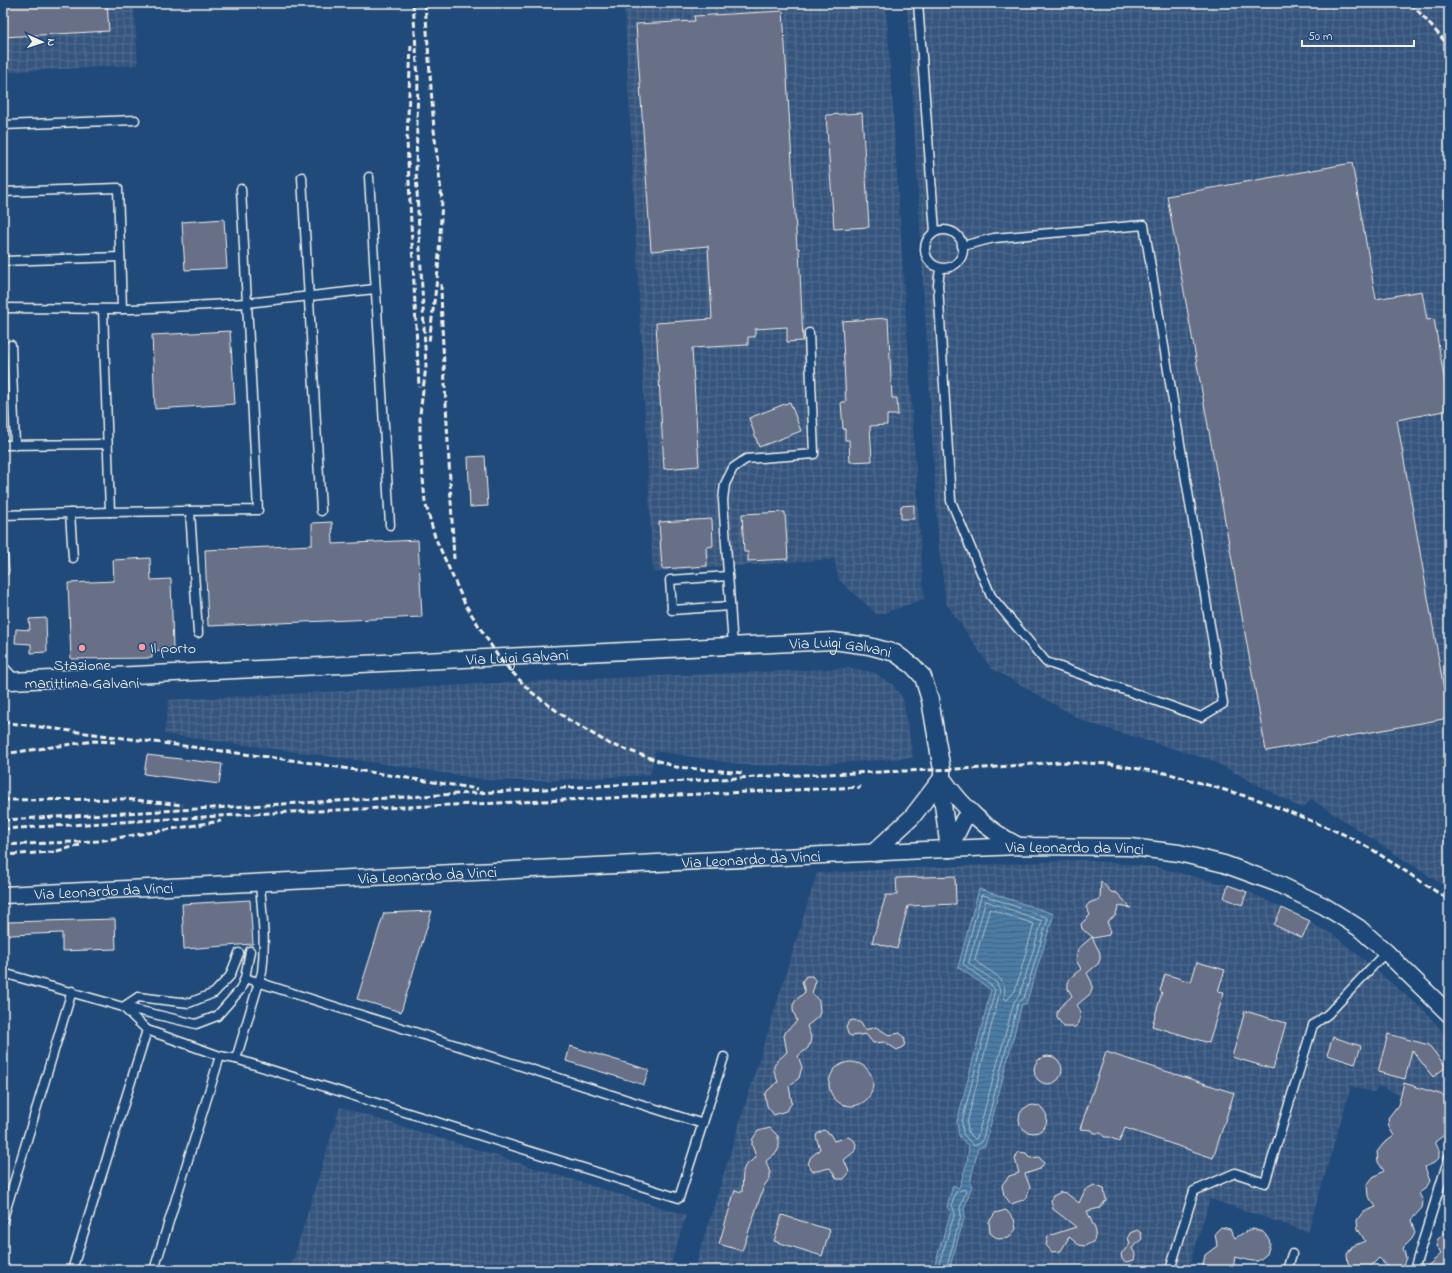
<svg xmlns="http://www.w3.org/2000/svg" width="1452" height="1273" font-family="'Indie Flower',sans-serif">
<defs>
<pattern id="industrial-grid" width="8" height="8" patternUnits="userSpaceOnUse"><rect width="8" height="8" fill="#35557e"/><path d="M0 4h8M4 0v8" fill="none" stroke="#536e90"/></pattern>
<pattern id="water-rules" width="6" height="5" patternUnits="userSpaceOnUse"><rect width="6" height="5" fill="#497ca6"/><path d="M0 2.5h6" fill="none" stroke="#49657b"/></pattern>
</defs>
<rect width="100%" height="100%" fill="#1f4a7a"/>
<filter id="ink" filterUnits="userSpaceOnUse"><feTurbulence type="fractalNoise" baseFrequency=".025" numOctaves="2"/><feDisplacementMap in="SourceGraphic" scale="8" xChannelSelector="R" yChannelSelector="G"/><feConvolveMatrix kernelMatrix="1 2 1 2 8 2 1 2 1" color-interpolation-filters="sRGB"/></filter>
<g filter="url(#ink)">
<g fill="url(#industrial-grid)">
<path d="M3 3H134L138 65 3 72Z"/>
<path d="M161 3H255L161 8Z"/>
<path d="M624 3H886L924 599 878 615 838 579 835 559 653 572Z"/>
<path d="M907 3H1449V889L1311 799 1303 809 1211 760 1085 722 991 668 946 603 938 539Z"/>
<path d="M851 668 873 672 893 685 903 698 913 758 789 766 744 765 655 751 650 775 534 781 487 780 400 766 164 734 169 700 539 681Z"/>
<path d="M1083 860 1156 867 1244 889 1334 935 1426 1012 1449 1040V1114L1378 1086 1375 1093 1351 1086 1308 1232 1210 1199 1188 1270H694L817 873Z"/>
<path d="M340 1107 686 1215 669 1270H290Z"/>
</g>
<path fill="url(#water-rules)" stroke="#8dabc0" d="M979 889 1054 914 1026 1004H1022L985 1146 978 1148 970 1183 972 1185 964 1209 965 1215 949 1270H933L951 1212 947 1207 953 1185 959 1188 967 1163 969 1147 959 1136 957 1122 991 990 958 967Z"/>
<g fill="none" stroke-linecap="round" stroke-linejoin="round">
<g stroke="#b0c2ce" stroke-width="1">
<path d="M983 895 1048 918 1024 998 1018 1003 982 1142 974 1146 963 1134 962 1122 995 990 993 987 963 964 981 896Z"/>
<path d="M986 901 1042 921 1020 994 1014 1002 977 1138 975 1139 968 1132 967 1123 1000 991 997 983 969 963Z"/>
<path d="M990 909 1034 924 1015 991 1007 1000 1004 998C1009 975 989 974 975 960Z"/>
<path d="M937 1270 955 1213 952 1205 955 1193 964 1189 966 1191 960 1208 961 1215 946 1270"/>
</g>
</g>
<g fill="#676f88" stroke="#f4f1e8">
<path d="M3 3H107L109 31 3 37Z"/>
<path d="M783 11 797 248H799L803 341 787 342V327L755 329V337H748V345L692 348 699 466 664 469 656 323 712 319 708 246 651 251 636 24 695 21 694 16Z"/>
<path d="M862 113 869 227 834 229 826 115Z"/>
<path d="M1352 163 1376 299 1422 291 1427 320 1434 319 1449 406V410L1397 420 1449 718 1266 751 1167 196Z"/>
<path d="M224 219 227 268 185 270 182 222Z"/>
<path d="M888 318 892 398H897L898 415H887V425L870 426 872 461 850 462 849 440H845V429H843L841 402H846L842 321Z"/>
<path d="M230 331 235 404 155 409 152 335Z"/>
<path d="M790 402 801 431 759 447 749 418Z"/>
<path d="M485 456 488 506 470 507 468 457Z"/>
<path d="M914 505V519H901V506Z"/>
<path d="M785 512 788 559 748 561V552H744L742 514Z"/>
<path d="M712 519 713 546 706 547 707 566 662 569 659 522Z"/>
<path d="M332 522 333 544 418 540 422 617 208 626 205 550 312 545V523Z"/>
<path d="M150 558 151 580 171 579 173 649 152 651V658L71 659 68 583 114 581 113 560Z"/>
<path d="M46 618 47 652 31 653V644L15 643 16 629 30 630 29 619Z"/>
<path d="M147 755 222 764 219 784 144 774Z"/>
<path d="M955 876 956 904 908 906 897 949 872 942 886 895H897L896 878Z"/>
<path d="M1101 881 1111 892 1117 893 1131 908 1119 906 1115 916 1107 922 1110 929 1109 935 1094 938 1082 929 1081 924 1090 915 1086 907 1089 903 1100 899Z"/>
<path d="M1228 885 1247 892 1242 905 1224 898Z"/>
<path d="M250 900 253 944 184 949 182 904Z"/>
<path d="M1282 908 1310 921 1302 938 1274 925Z"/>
<path d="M432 911 401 1012 357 999 384 913Z"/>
<path d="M115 919 116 949 62 951V933L9 935 8 922Z"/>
<path d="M1092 937 1100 953V959L1098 964 1087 973 1092 983V988L1090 994 1077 1005 1081 1012 1079 1023 1075 1027H1064L1057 1018V1013L1059 1008 1072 996 1068 989V983L1070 978 1081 969 1076 960 1078 949Z"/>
<path d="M1197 962 1225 970 1218 991 1224 992 1209 1043 1152 1026 1162 992 1160 991 1165 974 1191 982Z"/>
<path d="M806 976H812L816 981 812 993 819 1001 820 1012 818 1017 807 1026 811 1037 810 1043 808 1048 798 1056 802 1067 799 1078 789 1086 792 1103 786 1111 774 1115 767 1106 765 1095 768 1090 778 1082 774 1071V1065L777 1061 787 1052 784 1036 786 1031 797 1021 793 1010V1005L796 1000 805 992 802 982Z"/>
<path d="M1245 1011 1286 1023 1273 1069 1232 1057Z"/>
<path d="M854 1020 861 1023 865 1030 876 1027 889 1035 900 1033 905 1039 904 1046 897 1050 885 1042 873 1043 866 1034 851 1036 848 1034 846 1027 850 1021Z"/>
<path d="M1388 1034 1429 1045 1446 1067 1433 1077 1412 1050 1405 1079 1378 1072Z"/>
<path d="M1333 1037 1361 1046 1355 1064 1327 1055Z"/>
<path d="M570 1046 649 1070 644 1085 566 1061Z"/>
<path d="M1106 1052 1234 1093 1213 1158 1125 1128 1119 1142 1110 1137H1104L1101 1133H1094L1092 1130 1080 1129Z"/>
<circle cx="1048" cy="1070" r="14"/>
<circle cx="851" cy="1084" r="22"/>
<path d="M1404 1083 1449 1097V1110L1445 1109 1447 1129 1443 1136 1435 1142 1439 1150V1158L1434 1163 1425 1167 1430 1181 1426 1188 1419 1193 1423 1201 1422 1208 1411 1220 1415 1233 1412 1239 1403 1248 1406 1258 1403 1265 1397 1268H1390L1379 1258 1367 1270H1354L1348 1263 1347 1254 1353 1246 1365 1241 1358 1229 1357 1220 1363 1212 1376 1207 1368 1196 1367 1185 1373 1177 1384 1171 1378 1162 1377 1152 1383 1144 1394 1136 1389 1127 1388 1118 1398 1105Z"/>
<circle cx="1033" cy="1119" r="14"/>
<path d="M770 1128 778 1136 779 1147 777 1152 766 1161 770 1173V1178L764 1186 742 1251 719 1244 735 1190 742 1192 743 1171 745 1166 756 1157 752 1145V1140L758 1131Z"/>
<path d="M824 1130 830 1134 834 1141 848 1137 854 1140 856 1144 855 1151 844 1160 848 1169 849 1173 844 1179H837L830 1168 817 1171H813L808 1165 810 1158 820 1149 816 1137 817 1134Z"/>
<path d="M1018 1152 1026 1153 1030 1158 1039 1157 1044 1163 1040 1169 1025 1174 1030 1187 1027 1197 1023 1200 1011 1204 1004 1195 1002 1185 1009 1176 1019 1173 1015 1159Z"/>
<path d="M1094 1185 1104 1189 1106 1200 1100 1208 1087 1211 1096 1231 1094 1241 1085 1246 1079 1245 1069 1237 1061 1251 1052 1252 1046 1245 1048 1236 1076 1227 1053 1209 1051 1200 1053 1196 1061 1192 1066 1193 1079 1203 1085 1190Z"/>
<path d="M1006 1210 1014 1219 1016 1229 1009 1238 998 1239 990 1233 989 1222 995 1213Z"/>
<path d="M782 1215 830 1230 822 1256 774 1241Z"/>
<path d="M1221 1227 1230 1229 1235 1238 1248 1230 1253 1229 1263 1232 1269 1239 1270 1244 1267 1254 1258 1261H1252L1235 1257 1233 1270H1202L1205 1255 1217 1246 1215 1233Z"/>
<path d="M1449 1228V1270L1446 1264 1448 1270H1423L1441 1254 1436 1246 1437 1240Z"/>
<path d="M1137 1230 1141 1233 1142 1239 1132 1248 1135 1254 1134 1260 1126 1262 1122 1259 1121 1254 1130 1244 1128 1238 1130 1233Z"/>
</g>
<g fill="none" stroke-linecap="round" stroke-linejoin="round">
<g stroke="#f4f1e8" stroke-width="11">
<g id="lane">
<path d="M918 3 935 232"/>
<path d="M3 125 135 120"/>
<path d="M302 177 321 511"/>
<path d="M369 177 390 525"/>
<path d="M241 189 247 303 375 289"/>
<path d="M3 192 118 188 122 309"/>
<circle cx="944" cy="249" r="19"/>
<path d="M3 261 120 257"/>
<path d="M940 268 938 285 951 501 991 596 1046 662 1201 717 1223 704 1144 225 994 238 962 246"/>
<path d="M3 308 132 309 247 303 258 510 110 512 103 309"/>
<path d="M11 345 15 445"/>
<path d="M3 445 107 444"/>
<path d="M190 511 198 633"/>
<path d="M70 513 73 558"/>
<path d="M3 515 110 512"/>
<path d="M3 556 4 571"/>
<path d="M728 576 670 580 672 610 730 606"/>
<path d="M733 647 723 500 725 484 733 468 746 459 814 454 809 333"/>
<path d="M3 973 123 1007 147 1030 220 1056 236 1059 679 1198 724 1057"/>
<path d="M245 978 703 1124"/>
<path d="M123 1007 138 997 189 1003 214 993 230 976 239 953"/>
<path d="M124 1007 196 1024 217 1016 240 990 245 978 250 951"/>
<path d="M236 1059 262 972C266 942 262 913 260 883"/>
<path d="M3 1219 72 991"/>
<path d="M72 1270 147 1030"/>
<path d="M154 1270 220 1056"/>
<path d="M1170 1270 1194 1191 1235 1173 1265 1183 1313 1025 1328 1014 1386 952"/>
<path d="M1287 1270 1292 1254"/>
<path d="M1414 1270 1449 1157"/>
</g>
</g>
<g stroke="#f4f1e8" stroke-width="19">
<g id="street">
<path id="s1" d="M3 672 11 681 833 641 869 646 895 653 913 666 923 677 930 700 942 770V797L949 849"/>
<path d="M942 778C963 807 986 830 1019 846"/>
<path d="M949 849 964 819 971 813"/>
<path d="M873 853 912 817 942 778"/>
<path id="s2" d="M3 895 925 850 1019 846 1130 847 1179 853 1224 864 1276 883 1324 906 1345 919 1359 928 1386 952 1449 1014"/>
</g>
</g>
<use href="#lane" stroke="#1f4a7a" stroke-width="8"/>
<use href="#street" stroke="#1f4a7a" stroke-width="16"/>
<g stroke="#f4f1e8" stroke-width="3" stroke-dasharray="6 3" stroke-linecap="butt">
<path d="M413 3 418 79 416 172 426 366 420 414V442L425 502 435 537 465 604 499 658 530 691 569 720 610 744 676 767 743 773"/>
<path d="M425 3 434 130 442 200 438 271 429 342"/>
<path d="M1411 3 1449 46"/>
<path d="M411 45 407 140 419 387"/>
<path d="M441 284 442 326 454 559"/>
<path d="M3 722 305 762 478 789"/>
<path d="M3 754 94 741 115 742"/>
<path d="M3 800 125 799 183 805"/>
<path d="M3 820 773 776 984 768 1059 762 1110 764 1170 774 1259 800 1302 817 1343 834 1373 850 1449 900"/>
<path d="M3 829 270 813 861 787"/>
<path d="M3 845 98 841 221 821"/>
<path d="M3 855 53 852 80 845"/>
</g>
</g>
</g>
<g fill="#ff9aa2" stroke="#1f4a7a" stroke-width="1.5">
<circle cx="142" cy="647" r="4"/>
<circle cx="82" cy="648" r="4"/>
</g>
<g text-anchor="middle" stroke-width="3" stroke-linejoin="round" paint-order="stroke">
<g font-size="16" fill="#f4f1e8" stroke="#1f4a7a" text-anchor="start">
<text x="150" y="653">Il porto</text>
<text x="82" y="670" text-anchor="middle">Stazione<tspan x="82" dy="18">marittima Galvani</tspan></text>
</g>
<g font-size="16" fill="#f4f1e8" stroke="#1f4a7a">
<text dy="6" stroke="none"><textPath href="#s1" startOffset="843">Via Luigi Galvani</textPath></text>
<text dy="6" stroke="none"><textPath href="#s1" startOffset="519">Via Luigi Galvani</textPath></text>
<text dy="6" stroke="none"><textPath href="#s2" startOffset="1073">Via Leonardo da Vinci</textPath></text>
<text dy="6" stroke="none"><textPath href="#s2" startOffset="749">Via Leonardo da Vinci</textPath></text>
<text dy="6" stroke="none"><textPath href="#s2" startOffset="425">Via Leonardo da Vinci</textPath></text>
<text dy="6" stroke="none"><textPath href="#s2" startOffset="101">Via Leonardo da Vinci</textPath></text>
</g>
</g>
<rect width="1452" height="1273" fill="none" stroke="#1f4a7a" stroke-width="16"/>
<rect x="8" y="8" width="1436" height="1257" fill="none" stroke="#f4f1e8" stroke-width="1.5" filter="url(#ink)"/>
<g transform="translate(42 42) rotate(93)" stroke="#1f4a7a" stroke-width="3" paint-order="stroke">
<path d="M0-3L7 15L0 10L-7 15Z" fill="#f4f1e8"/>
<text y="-6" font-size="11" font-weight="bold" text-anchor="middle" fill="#f4f1e8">N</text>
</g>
<path d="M1302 40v6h112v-6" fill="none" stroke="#f4f1e8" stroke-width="2"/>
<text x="1308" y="40" font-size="12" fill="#f4f1e8" stroke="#1f4a7a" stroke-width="3" paint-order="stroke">50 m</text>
</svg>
